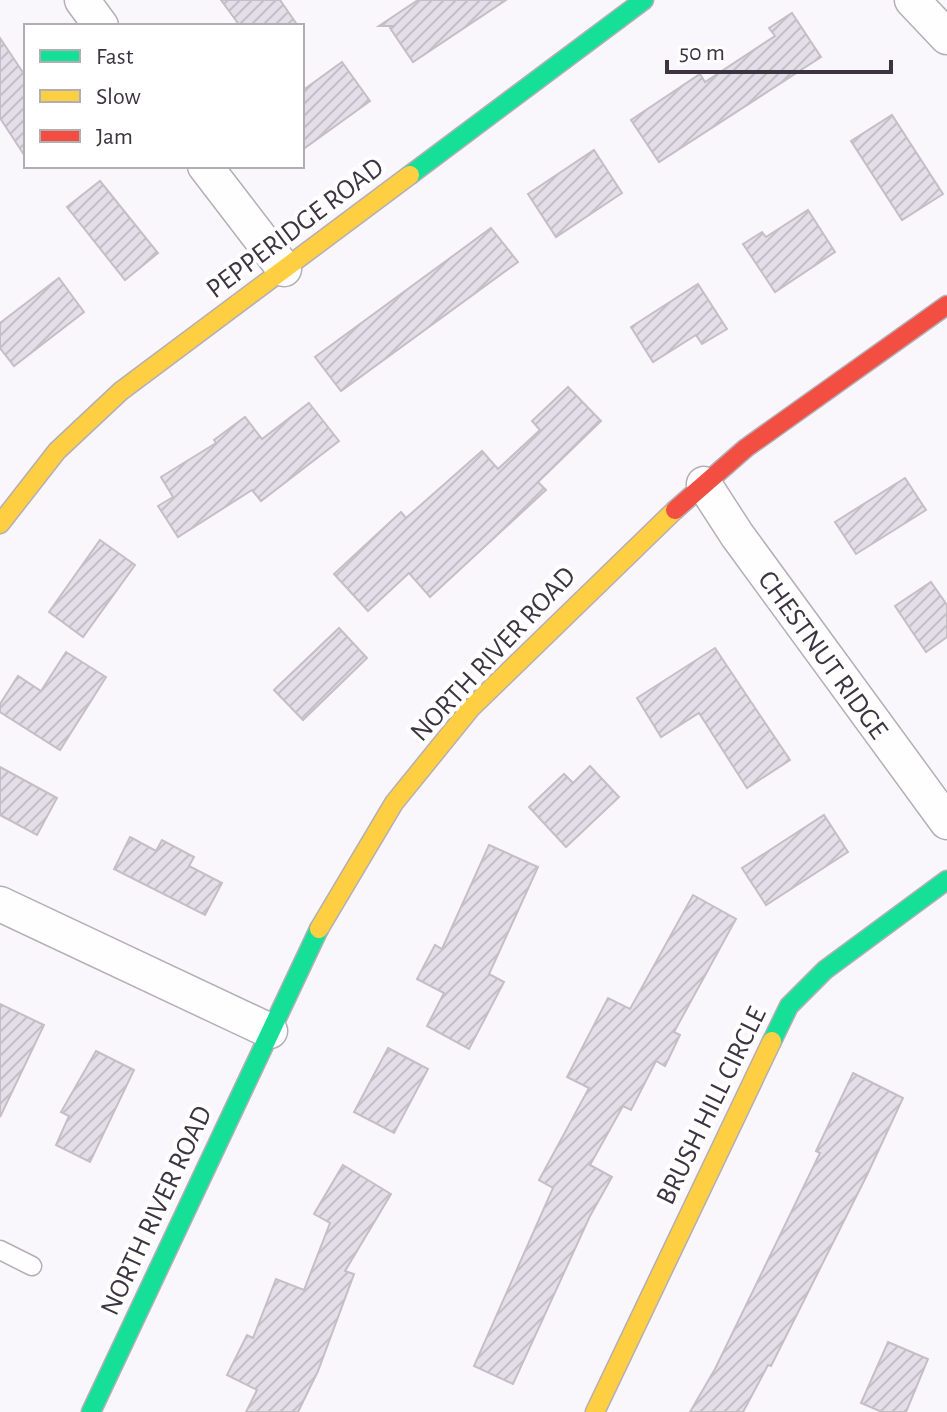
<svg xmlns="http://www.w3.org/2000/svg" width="947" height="1412" font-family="'Alegreya Sans',sans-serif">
<defs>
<pattern id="building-hatch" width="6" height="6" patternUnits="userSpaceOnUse" patternTransform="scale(2)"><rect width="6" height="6" fill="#e3dee7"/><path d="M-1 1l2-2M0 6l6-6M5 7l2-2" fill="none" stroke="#c4bfc7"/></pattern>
</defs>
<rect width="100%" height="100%" fill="#faf7fc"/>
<g fill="url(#building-hatch)" stroke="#c4bfc7" stroke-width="2">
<path d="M221 0H280L298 26H240Z"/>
<path d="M418 0H506L413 62 390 28 393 26H379Z"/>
<path d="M792 13 821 57 659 162 631 120 700 74 705 82 775 36 769 28Z"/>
<path d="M0 38 26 77V158L0 118Z"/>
<path d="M342 62 370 101 302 150V91Z"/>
<path d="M892 115 943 194 902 220 851 141Z"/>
<path d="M594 150 622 193 556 237 528 194Z"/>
<path d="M100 181 158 253 125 280 67 207Z"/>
<path d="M808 210 835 252 775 292 743 244 762 232 766 237Z"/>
<path d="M491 228 518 262 341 391 315 357Z"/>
<path d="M59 278 84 312 14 366 0 348V323Z"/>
<path d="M698 284 727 329 702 344 696 335 653 362 631 327Z"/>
<path d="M568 387 601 421 538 482 546 490 430 597 409 573 368 611 334 574 401 512 406 518 482 451 498 469 540 430 532 421Z"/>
<path d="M309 403 339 441 261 501 252 490 178 537 158 506 173 497 161 477 216 443 214 440 245 417 262 439Z"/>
<path d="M905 478 926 510 856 554 835 522Z"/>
<path d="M100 540 135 565 83 637 49 612Z"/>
<path d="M931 582 947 605V637L926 652 895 606Z"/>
<path d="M339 628 367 658 303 720 274 690Z"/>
<path d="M715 648 790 760 747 788 699 713 661 737 637 698Z"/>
<path d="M66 652 106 677 60 750 0 712V704L18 676 41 691Z"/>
<path d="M590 766 619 797 566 847 529 807 564 774 573 783Z"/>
<path d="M0 767 57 798 37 835 0 815Z"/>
<path d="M824 815 848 852 766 905 742 868Z"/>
<path d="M130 837 156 851 162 840 194 857 189 866 222 883 205 915 114 869Z"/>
<path d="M489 845 538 867 489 974 504 982 469 1049 427 1026 444 993 417 979 435 945 442 949Z"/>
<path d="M693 895 736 919 674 1032 680 1035 665 1066 656 1061 631 1110 623 1106 590 1165 612 1177 590 1216 513 1384 474 1366 553 1188 539 1180 589 1088 567 1077 608 998 630 1009Z"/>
<path d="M0 1004 44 1025 0 1117Z"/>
<path d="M388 1048 428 1069 394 1133 354 1112Z"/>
<path d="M96 1051 134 1070 90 1162 56 1145 69 1116 61 1112Z"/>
<path d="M853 1073 903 1098 867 1175 771 1366 768 1365 743 1412H690L715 1369 820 1153 816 1151Z"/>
<path d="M343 1165 391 1194 345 1271 354 1274 318 1371 298 1412H246L257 1390 227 1375 247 1335 253 1338 276 1279 304 1290 330 1223 314 1214Z"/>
<path d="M888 1342 928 1359 906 1412H882L861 1403Z"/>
</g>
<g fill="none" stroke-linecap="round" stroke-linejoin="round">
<g stroke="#b4aeb7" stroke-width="21">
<path id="lane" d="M0 1250 32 1266"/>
</g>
<g stroke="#b4aeb7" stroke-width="37">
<g id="street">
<path d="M82 0 101 26"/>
<path d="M912 0 947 37"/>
<path d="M205 166 284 269"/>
<path d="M704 484 737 535 947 822"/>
<path d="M0 904 270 1031"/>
</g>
</g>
<g stroke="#b4aeb7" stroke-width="21">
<g id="fast">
<path d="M410 175 644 0"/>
<path d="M772 1041 789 1006 825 970 947 880"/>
<path d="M91 1412 319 929"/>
</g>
</g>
<g stroke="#b4aeb7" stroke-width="21">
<g id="slow">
<path d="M0 524 57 451 121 391 410 175"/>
<path d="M319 929 394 803 471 708 675 510"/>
<path d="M595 1412 772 1041"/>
</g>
</g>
<g stroke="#b4aeb7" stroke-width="21">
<path id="jam" d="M675 510 746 448 947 305"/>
</g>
<use href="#lane" stroke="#fefeff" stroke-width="18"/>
<use href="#street" stroke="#fefeff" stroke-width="34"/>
<use href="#fast" stroke="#16e098" stroke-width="18"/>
<use href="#slow" stroke="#ffcf43" stroke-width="18"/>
<use href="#jam" stroke="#f24e42" stroke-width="18"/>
</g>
<g text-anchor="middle" stroke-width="8" stroke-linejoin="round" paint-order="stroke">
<g font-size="28" fill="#3d3441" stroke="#fff">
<text transform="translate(294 227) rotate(-37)" y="10">PEPPERIDGE ROAD</text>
<text transform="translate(492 653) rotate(-47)" y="10">NORTH RIVER ROAD</text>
<text transform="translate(824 654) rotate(54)" y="10">CHESTNUT RIDGE</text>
<text transform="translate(710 1105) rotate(-64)" y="10">BRUSH HILL CIRCLE</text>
<text transform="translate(155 1210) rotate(-65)" y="10">NORTH RIVER ROAD</text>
</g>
</g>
<rect x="24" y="24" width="280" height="144" fill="#ffffff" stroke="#b1aeb3" stroke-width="2"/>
<rect x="40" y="50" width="40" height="12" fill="#16e098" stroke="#b1aeb3" stroke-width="2"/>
<text x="96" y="64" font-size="24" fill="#3d3441">Fast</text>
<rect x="40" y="90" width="40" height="12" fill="#ffcf43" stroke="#b1aeb3" stroke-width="2"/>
<text x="96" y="104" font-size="24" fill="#3d3441">Slow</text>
<rect x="40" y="130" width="40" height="12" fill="#f24e42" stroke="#b1aeb3" stroke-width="2"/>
<text x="96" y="144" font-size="24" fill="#3d3441">Jam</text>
<path d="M667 60v12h224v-12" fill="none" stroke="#3d3441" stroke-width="4"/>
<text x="679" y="60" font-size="24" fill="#3d3441" stroke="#ffffff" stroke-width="6" paint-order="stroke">50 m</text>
</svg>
